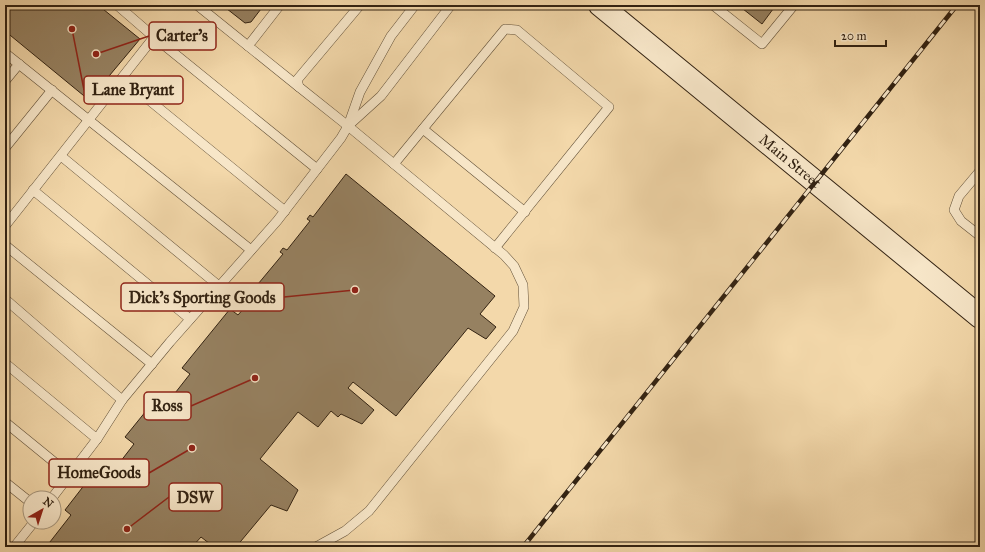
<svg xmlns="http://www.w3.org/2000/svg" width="985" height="552" font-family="'IM FELL Great Primer',serif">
<rect width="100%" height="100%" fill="#f3d8aa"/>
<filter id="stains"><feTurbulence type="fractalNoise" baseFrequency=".005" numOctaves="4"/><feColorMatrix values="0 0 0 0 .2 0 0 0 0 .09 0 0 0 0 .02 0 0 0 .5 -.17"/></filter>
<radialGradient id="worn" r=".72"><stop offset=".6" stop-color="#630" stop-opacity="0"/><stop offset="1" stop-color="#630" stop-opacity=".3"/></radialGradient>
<g fill="#968161" stroke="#322212">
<path d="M5 5H98L140 39 89 100 5 31Z"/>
<path d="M222 5H264L251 22 245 23Z"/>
<path d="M738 5H776L762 24Z"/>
<path d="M346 174 495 296 480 314 496 327 486 339 468 328 396 416 353 382 348 388 374 410 362 424 341 414 338 417 331 411 318 427 298 412 260 459 298 490 287 511 271 505 236 547H214L201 537 192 547H46L71 515 65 510 89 479 96 484 114 463 117 466 134 444 125 437 159 395 168 402 190 374 182 368 230 309 238 315 252 299 248 296 283 254 280 252 283 248 287 250 310 221 307 219 310 215 313 217Z"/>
</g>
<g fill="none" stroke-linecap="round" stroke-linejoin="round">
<g stroke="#625038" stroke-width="10">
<g id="lane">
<path d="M197 5 299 87"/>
<path d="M713 5 762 44 794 5"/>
<path d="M154 37 317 169"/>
<path d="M248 46 280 5"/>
<path d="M5 53 251 250"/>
<path d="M122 78 285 211"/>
<path d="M5 81 19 64"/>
<path d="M349 125 381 96 451 5"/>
<path d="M423 129 525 212"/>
<path d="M5 148 52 90"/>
<path d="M61 156 219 286"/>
<path d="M394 164 505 29 517 30 609 107 495 248"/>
<path d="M980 171 959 196 954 210 961 221 980 236"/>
<path d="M33 190 190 319"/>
<path d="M5 226 154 37 117 5"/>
<path d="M5 245 152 364"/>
<path d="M5 299 122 400"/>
<path d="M5 363 97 439 122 400 170 342 277 221 341 138 348 126 360 92 391 36 415 5"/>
<path d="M5 422 70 475"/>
<path d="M5 482 30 502"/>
<path d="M52 498 97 439"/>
<path d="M14 547 34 522"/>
<path d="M316 547 345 531 369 511 513 331 524 307 523 285 514 266 504 255 348 126 299 87 297 80 360 5"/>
</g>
</g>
<g stroke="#322212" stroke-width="24">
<g id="secondary">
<path id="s1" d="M600 5 980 317"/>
</g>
</g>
<use href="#lane" stroke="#f7e6c8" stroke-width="9"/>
<use href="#secondary" stroke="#f7e6c8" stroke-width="22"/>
<g stroke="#322212" stroke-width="4.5">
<path id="rail" d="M523 547 957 5"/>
</g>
<use href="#rail" stroke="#f7e6c8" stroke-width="3" stroke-dasharray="9" stroke-linecap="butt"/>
</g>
<g text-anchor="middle" stroke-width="3" stroke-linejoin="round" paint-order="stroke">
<g font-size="15" fill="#322212" stroke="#f7e6c8">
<text dy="5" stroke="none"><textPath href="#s1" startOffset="246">Main Street</textPath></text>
</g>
</g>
<path fill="none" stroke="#8f2418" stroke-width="1.5" d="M96 54L149 36M72 29L84 90M355 290L284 297M255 378L191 406M192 448L149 473M127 529L169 497"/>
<g fill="#8f2418" stroke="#f7e6c8" stroke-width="1.5">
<circle cx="96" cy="54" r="4"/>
<circle cx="72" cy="29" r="4"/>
<circle cx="355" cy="290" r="4"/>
<circle cx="255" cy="378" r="4"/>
<circle cx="192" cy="448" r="4"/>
<circle cx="127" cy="529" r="4"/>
</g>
<g fill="#f7e6c8" stroke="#8f2418" stroke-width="1.5">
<rect x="149" y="22" width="67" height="28" rx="4"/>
<rect x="84" y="76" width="99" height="28" rx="4"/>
<rect x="121" y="283" width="163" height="28" rx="4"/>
<rect x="144" y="392" width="47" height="28" rx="4"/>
<rect x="49" y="459" width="100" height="28" rx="4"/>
<rect x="169" y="483" width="53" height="28" rx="4"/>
</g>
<g font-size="16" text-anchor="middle" font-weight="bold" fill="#322212">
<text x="182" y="41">Carter's</text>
<text x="133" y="95">Lane Bryant</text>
<text x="202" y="303">Dick's Sporting Goods</text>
<text x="167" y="411">Ross</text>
<text x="99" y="478">HomeGoods</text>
<text x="195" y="503">DSW</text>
</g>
<rect width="985" height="552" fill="none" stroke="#f3d8aa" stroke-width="20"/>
<rect x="6" y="6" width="973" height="540" fill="none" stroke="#322212" stroke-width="2"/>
<rect x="10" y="10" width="965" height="532" fill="none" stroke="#322212"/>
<g transform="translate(42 510) rotate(39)"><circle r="19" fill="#f7e6c8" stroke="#a8987f"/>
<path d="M0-3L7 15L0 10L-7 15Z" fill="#8f2418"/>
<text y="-6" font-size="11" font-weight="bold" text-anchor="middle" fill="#322212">N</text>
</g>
<path d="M835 40v6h51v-6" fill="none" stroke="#322212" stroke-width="2"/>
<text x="841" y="40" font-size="12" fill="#322212" stroke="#f7e6c8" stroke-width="3" paint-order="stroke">20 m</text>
<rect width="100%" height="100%" filter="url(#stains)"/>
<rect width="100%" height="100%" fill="url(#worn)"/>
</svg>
